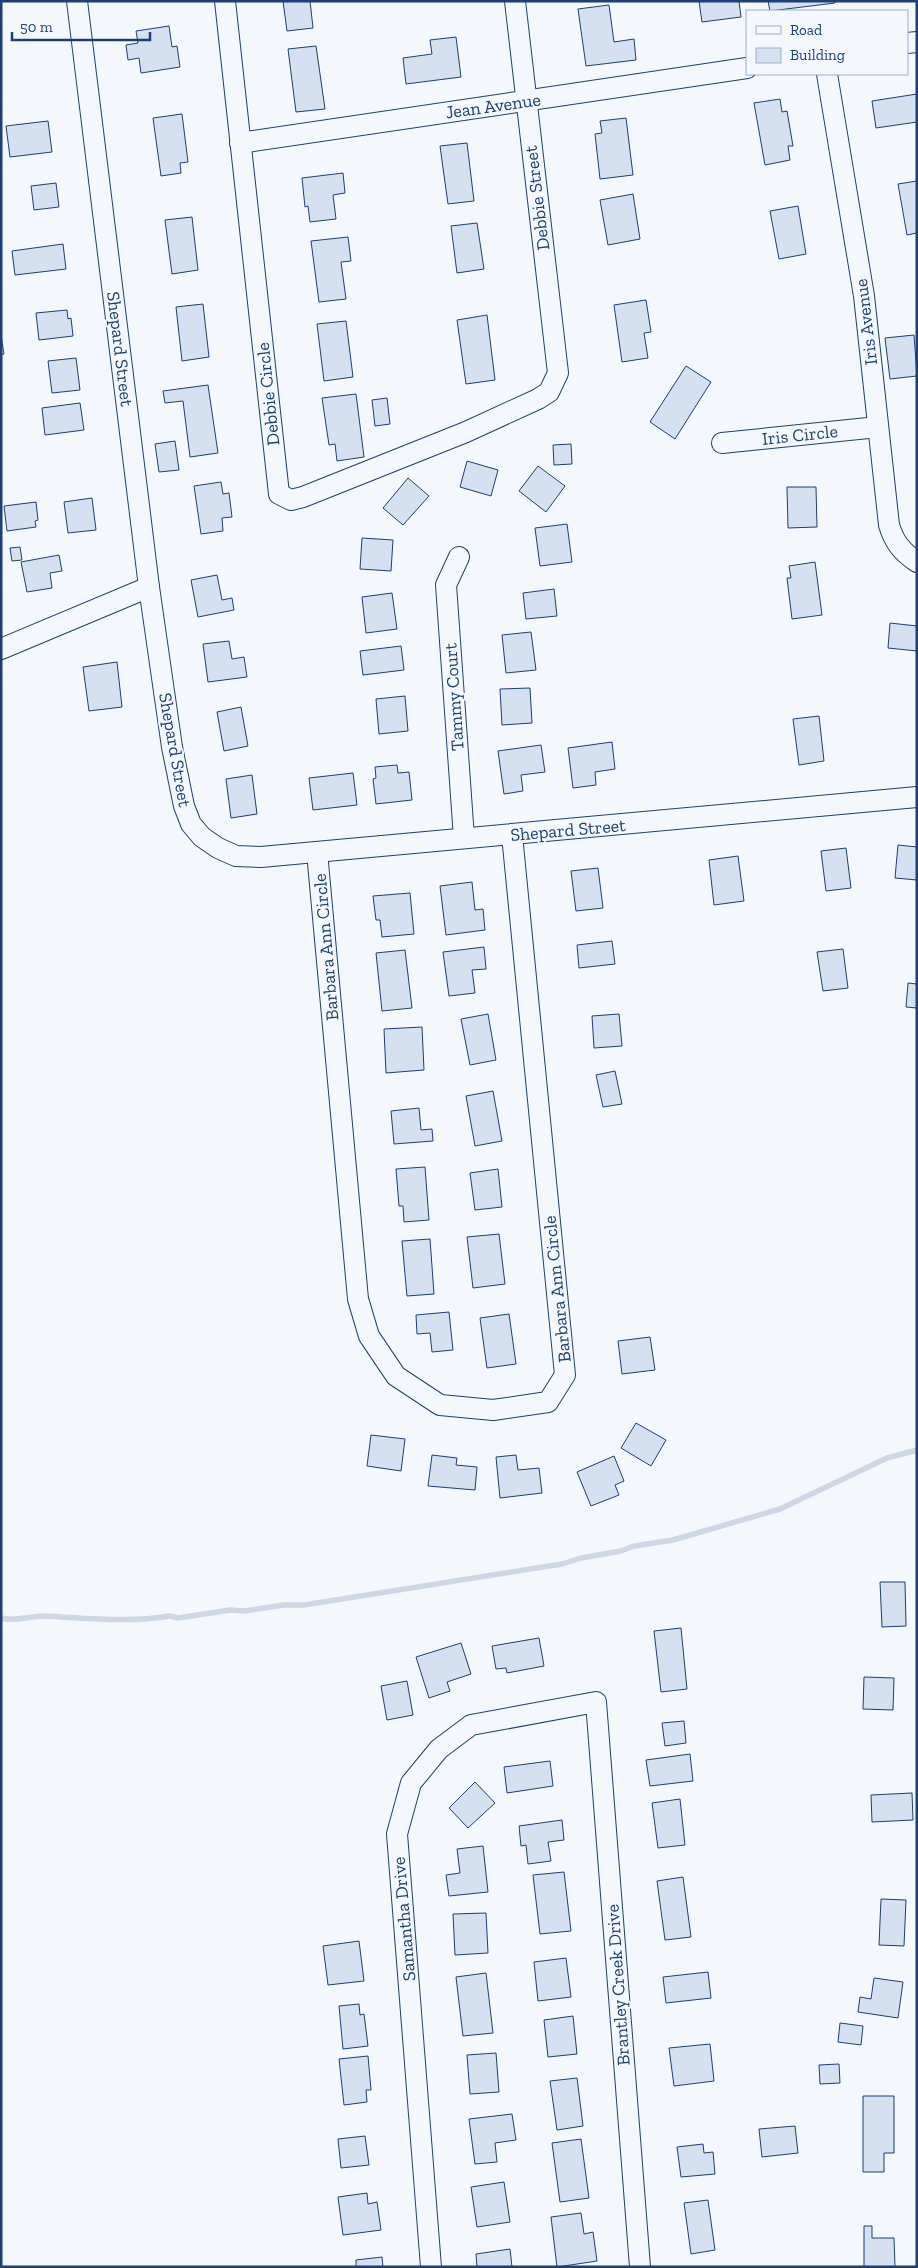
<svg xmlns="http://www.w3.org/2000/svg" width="918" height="2268" font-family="'Zilla Slab',serif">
<rect width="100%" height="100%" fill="#f4f7fb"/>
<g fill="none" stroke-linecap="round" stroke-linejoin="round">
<path stroke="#cfd7e4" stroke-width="5.5" d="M1 1618C15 1622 29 1616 43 1616 86 1618 129 1623 170 1616L178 1618 230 1610 244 1611 284 1605H304L562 1564 581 1558 621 1551 634 1546 673 1540 780 1509 887 1458 917 1450"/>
</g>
<g fill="#d5e0f0" stroke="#1d3f73">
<path d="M283 1H310L313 28 287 31Z"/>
<path d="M699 1H739L741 17 702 22Z"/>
<path d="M768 1H835V3L770 11Z"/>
<path d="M609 5 614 42 634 39 636 60 586 66 578 9Z"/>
<path d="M169 26 172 47 177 46 180 67 141 73 139 58 128 60 126 45 138 43 136 31Z"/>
<path d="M456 37 461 77 406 84 403 58 432 54 430 40Z"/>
<path d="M316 46 325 109 296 112 288 49Z"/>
<path d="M917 94V122L876 128 872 101Z"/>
<path d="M780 99 782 112 787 111 793 146H788L790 160 765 165 754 103Z"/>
<path d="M182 114 188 162 180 163 181 173 161 176 153 118Z"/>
<path d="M626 118 633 175 600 179 595 134 602 133 600 121Z"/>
<path d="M48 121 52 152 10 157 6 126Z"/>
<path d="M467 143 474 201 448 204 440 146Z"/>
<path d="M343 173 345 193 333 195 336 219 310 222 308 206 305 207 302 178Z"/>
<path d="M917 181V233L907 235 898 184Z"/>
<path d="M56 183 59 207 34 210 31 186Z"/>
<path d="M633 194 640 239 608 245 600 200Z"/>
<path d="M798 206 806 254 779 259 770 211Z"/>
<path d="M192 217 198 270 172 274 165 220Z"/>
<path d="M477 223 484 269 457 273 451 226Z"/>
<path d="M348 237 351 261 341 262 346 299 319 302 311 241Z"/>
<path d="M63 244 66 269 15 275 12 251Z"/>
<path d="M646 300 651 332 644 333 648 358 622 362 614 305Z"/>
<path d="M203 304 209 357 182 361 176 307Z"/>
<path d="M67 310 68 319 71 318 73 336 39 340 36 313Z"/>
<path d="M487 315 495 380 466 384 457 320Z"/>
<path d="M346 321 353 377 324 381 317 324Z"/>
<path d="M1 335 4 354 1 355Z"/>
<path d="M914 335 917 376 890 379 885 338Z"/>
<path d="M76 358 80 390 52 393 48 361Z"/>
<path d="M686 366 711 382 675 439 650 422Z"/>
<path d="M208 385 218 453 190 457 183 401 165 403 163 391Z"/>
<path d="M356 394 364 457 337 461 335 444 329 445 322 398Z"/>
<path d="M387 398 390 424 375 426 372 400Z"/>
<path d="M80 403 84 430 45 435 42 408Z"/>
<path d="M175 441 179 470 159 472 155 444Z"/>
<path d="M571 444 572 464 554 465 553 445Z"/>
<path d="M467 461 498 470 491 496 460 487Z"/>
<path d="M538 466 565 486 546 512 519 491Z"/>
<path d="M408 478 429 496 403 525 383 508Z"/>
<path d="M221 482 223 494 229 493 232 517 222 518 223 531 201 534 194 486Z"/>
<path d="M787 487H816L817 527 788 528Z"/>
<path d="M92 498 96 530 68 533 64 502Z"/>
<path d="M36 502 38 520 35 521 36 527 7 531 4 506Z"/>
<path d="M567 524 572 562 540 566 535 528Z"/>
<path d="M362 538 393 540 391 571 360 569Z"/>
<path d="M20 547 22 560 12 561 10 548Z"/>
<path d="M59 555 62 571 50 573 52 588 27 592 21 562Z"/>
<path d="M815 562 822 615 792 619 787 578H791L789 566Z"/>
<path d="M217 575 222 600 232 598 234 610 198 617 191 580Z"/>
<path d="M554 589 557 616 526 619 523 593Z"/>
<path d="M392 593 397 629 366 633 362 597Z"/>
<path d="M890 623 917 626V651L888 648Z"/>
<path d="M531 632 536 670 506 673 502 635Z"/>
<path d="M229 641 232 659 244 657 247 677 208 682 203 644Z"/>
<path d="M401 646 404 670 363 675 360 651Z"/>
<path d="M117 662 122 707 89 711 83 667Z"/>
<path d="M530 688 532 723 502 725 500 689Z"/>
<path d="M405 696 408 731 379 734 376 699Z"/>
<path d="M241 707 248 746 224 751 217 712Z"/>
<path d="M819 716 824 761 799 765 793 719Z"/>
<path d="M612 742 615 769 595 772 596 785 573 788 568 748Z"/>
<path d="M541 745 545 772 521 775 523 791 504 794 498 751Z"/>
<path d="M397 765 398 773 409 772 412 800 376 804 373 779 376 778 375 767Z"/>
<path d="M353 773 357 805 313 810 309 778Z"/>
<path d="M252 775 257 814 231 818 226 779Z"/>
<path d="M898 845 917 847V880L895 878Z"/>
<path d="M846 848 851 888 826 891 821 851Z"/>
<path d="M738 856 744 901 714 905 709 860Z"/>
<path d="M598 868 603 908 576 911 571 871Z"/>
<path d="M472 882 475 910 483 909 485 930 446 935 440 886Z"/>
<path d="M410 893 414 934 382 937 380 920H376L373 896Z"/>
<path d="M612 941 615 964 579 968 577 945Z"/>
<path d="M484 947 486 969 472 970 475 993 449 996 443 952Z"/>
<path d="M843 949 848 988 823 991 817 952Z"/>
<path d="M405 950 412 1008 382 1011 376 953Z"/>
<path d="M908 983 917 984V1008L906 1007Z"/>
<path d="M488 1014 496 1060 470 1065 461 1019Z"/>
<path d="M619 1014 622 1046 594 1048 592 1016Z"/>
<path d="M422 1027 424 1070 386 1073 384 1029Z"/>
<path d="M615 1071 622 1104 603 1107 596 1075Z"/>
<path d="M493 1091 502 1141 475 1146 466 1096Z"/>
<path d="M419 1108 421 1130 432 1129 433 1141 394 1144 391 1111Z"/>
<path d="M425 1167 429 1220 404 1222 403 1206H399L396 1169Z"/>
<path d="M498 1169 502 1207 475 1210 470 1173Z"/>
<path d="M499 1234 505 1284 473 1288 467 1237Z"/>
<path d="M430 1239 434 1294 407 1296 402 1241Z"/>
<path d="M449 1312 453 1350 432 1352 430 1333 417 1334 416 1315Z"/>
<path d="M509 1314 516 1364 487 1368 480 1318Z"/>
<path d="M650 1337 655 1370 622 1374 618 1341Z"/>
<path d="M636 1423 666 1440 651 1466 621 1448Z"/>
<path d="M371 1435 405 1439 401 1471 367 1466Z"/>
<path d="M432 1455 457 1458 456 1465 477 1467 475 1490 428 1486Z"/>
<path d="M516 1455 518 1470 539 1468 542 1493 500 1498 496 1457Z"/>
<path d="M614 1456 624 1481 615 1485 619 1495 591 1506 577 1472Z"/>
<path d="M880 1582H905L906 1626 882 1627Z"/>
<path d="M681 1628 687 1689 661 1692 654 1631Z"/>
<path d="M539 1638 544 1666 507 1673 506 1668 496 1669 492 1646Z"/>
<path d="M461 1643 471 1674 447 1682 450 1691 429 1698 416 1657Z"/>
<path d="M864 1677 894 1678 893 1710 863 1709Z"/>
<path d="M407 1681 413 1715 387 1720 381 1686Z"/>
<path d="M684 1721 686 1743 665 1746 662 1723Z"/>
<path d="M690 1754 693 1781 650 1786 646 1760Z"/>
<path d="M550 1761 553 1786 507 1793 504 1767Z"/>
<path d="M475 1782 495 1803 468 1828 449 1808Z"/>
<path d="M912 1793 913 1820 872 1822 871 1795Z"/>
<path d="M680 1799 685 1845 658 1848 652 1803Z"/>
<path d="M562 1820 564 1840 548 1842 551 1861 528 1864 526 1845 521 1846 519 1826Z"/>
<path d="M483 1846 488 1892 449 1896 446 1875 460 1873 457 1849Z"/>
<path d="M564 1872 571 1931 540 1934 533 1875Z"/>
<path d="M683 1877 691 1937 665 1940 657 1881Z"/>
<path d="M881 1899 906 1900 904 1946 879 1945Z"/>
<path d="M486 1913 488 1953 455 1955 453 1914Z"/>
<path d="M359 1941 364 1981 328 1985 323 1946Z"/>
<path d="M566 1958 571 1997 538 2001 534 1962Z"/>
<path d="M708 1972 711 1998 666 2003 663 1977Z"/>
<path d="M486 1973 493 2033 463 2036 456 1977Z"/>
<path d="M874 1978 903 1982 898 2018 858 2012 860 1997 871 1999Z"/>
<path d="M359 2004 360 2015 364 2014 368 2046 343 2049 339 2006Z"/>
<path d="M573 2016 577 2054 548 2057 544 2020Z"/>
<path d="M840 2023 863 2026 861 2045 838 2042Z"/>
<path d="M710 2044 714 2081 674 2086 669 2048Z"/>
<path d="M496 2053 499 2092 470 2094 467 2055Z"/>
<path d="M368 2056 371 2090H366L367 2102 344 2105 339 2059Z"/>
<path d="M839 2064 840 2083 820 2084 819 2065Z"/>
<path d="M577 2078 583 2126 557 2130 550 2081Z"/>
<path d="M863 2096H894V2153H884V2172H863Z"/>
<path d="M512 2114 516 2140 495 2143 497 2162 475 2164 469 2119Z"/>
<path d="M795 2126 798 2153 762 2157 759 2129Z"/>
<path d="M365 2136 369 2165 341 2168 338 2139Z"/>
<path d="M581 2139 589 2198 560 2202 552 2143Z"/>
<path d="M703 2144 704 2153 713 2152 715 2174 681 2177 677 2147Z"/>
<path d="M504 2182 510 2222 477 2227 471 2187Z"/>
<path d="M367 2193 368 2204 377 2202 381 2230 343 2235 338 2197Z"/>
<path d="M708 2200 715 2250 691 2254 684 2203Z"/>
<path d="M581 2213 584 2234 593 2232 597 2261 557 2267 551 2217Z"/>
<path d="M864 2226H872V2238H894L895 2267H864Z"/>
<path d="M510 2249 512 2267H477L476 2254Z"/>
<path d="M382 2257 383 2267H356V2260Z"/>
</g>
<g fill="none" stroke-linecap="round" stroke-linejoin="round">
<g stroke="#1d3f73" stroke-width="22">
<g id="minor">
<path d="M77 1 149 587 172 747 184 806 191 824 202 837 218 848 236 856 261 857 917 797"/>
<path d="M225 1 279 494 291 500 303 497 466 432 538 399 549 392 558 373 515 1"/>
<path d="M907 43 917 42"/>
<path d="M827 74 864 296 889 525C894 542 902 552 917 562"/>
<path d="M240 143 747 68"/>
<path d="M722 443 878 427"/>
<path d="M459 557 446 585 464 838"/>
<path d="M1 649 149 587"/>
<path d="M317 852 358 1299 369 1336 396 1376 440 1405 493 1410 548 1402 565 1375 512 835"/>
<path d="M431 2267 397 1834 411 1783 439 1749 471 1725 596 1702 640 2267"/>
</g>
</g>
<use href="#minor" stroke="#f4f7fb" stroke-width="20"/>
</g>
<g text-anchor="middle" stroke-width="4" stroke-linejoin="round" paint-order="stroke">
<g font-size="18" fill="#1d3f73" stroke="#f4f7fb">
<text transform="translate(493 106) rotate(-8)" y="6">Jean Avenue</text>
<text transform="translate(537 198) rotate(-97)" y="6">Debbie Street</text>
<text transform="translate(866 322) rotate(-97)" y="6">Iris Avenue</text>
<text transform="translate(120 349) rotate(83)" y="6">Shepard Street</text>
<text transform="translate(268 394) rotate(-96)" y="6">Debbie Circle</text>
<text transform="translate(800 435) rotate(-6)" y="6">Iris Circle</text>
<text transform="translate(454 697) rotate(-94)" y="6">Tammy Court</text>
<text transform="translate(175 750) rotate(80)" y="6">Shepard Street</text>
<text transform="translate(568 830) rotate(-5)" y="6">Shepard Street</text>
<text transform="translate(326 947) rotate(-95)" y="6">Barbara Ann Circle</text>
<text transform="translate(557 1289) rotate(-96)" y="6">Barbara Ann Circle</text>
<text transform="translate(404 1919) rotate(-95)" y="6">Samantha Drive</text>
<text transform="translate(618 1985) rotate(-94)" y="6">Brantley Creek Drive</text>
</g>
</g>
<rect width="918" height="2268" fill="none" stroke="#1d3f73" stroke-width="5"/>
<rect x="746" y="10" width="162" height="65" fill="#f4f7fb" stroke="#9eadc5"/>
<rect x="756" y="26" width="25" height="8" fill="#f4f7fb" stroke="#9eadc5"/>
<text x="790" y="35" font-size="15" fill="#1d3f73">Road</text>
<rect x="756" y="48" width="25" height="15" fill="#d5e0f0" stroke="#9eadc5"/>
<text x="790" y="60" font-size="15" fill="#1d3f73">Building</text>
<path d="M12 32v8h138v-8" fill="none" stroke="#1d3f73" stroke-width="2.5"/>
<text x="20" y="32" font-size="15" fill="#1d3f73" stroke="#f4f7fb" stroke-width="4" paint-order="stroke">50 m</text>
</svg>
